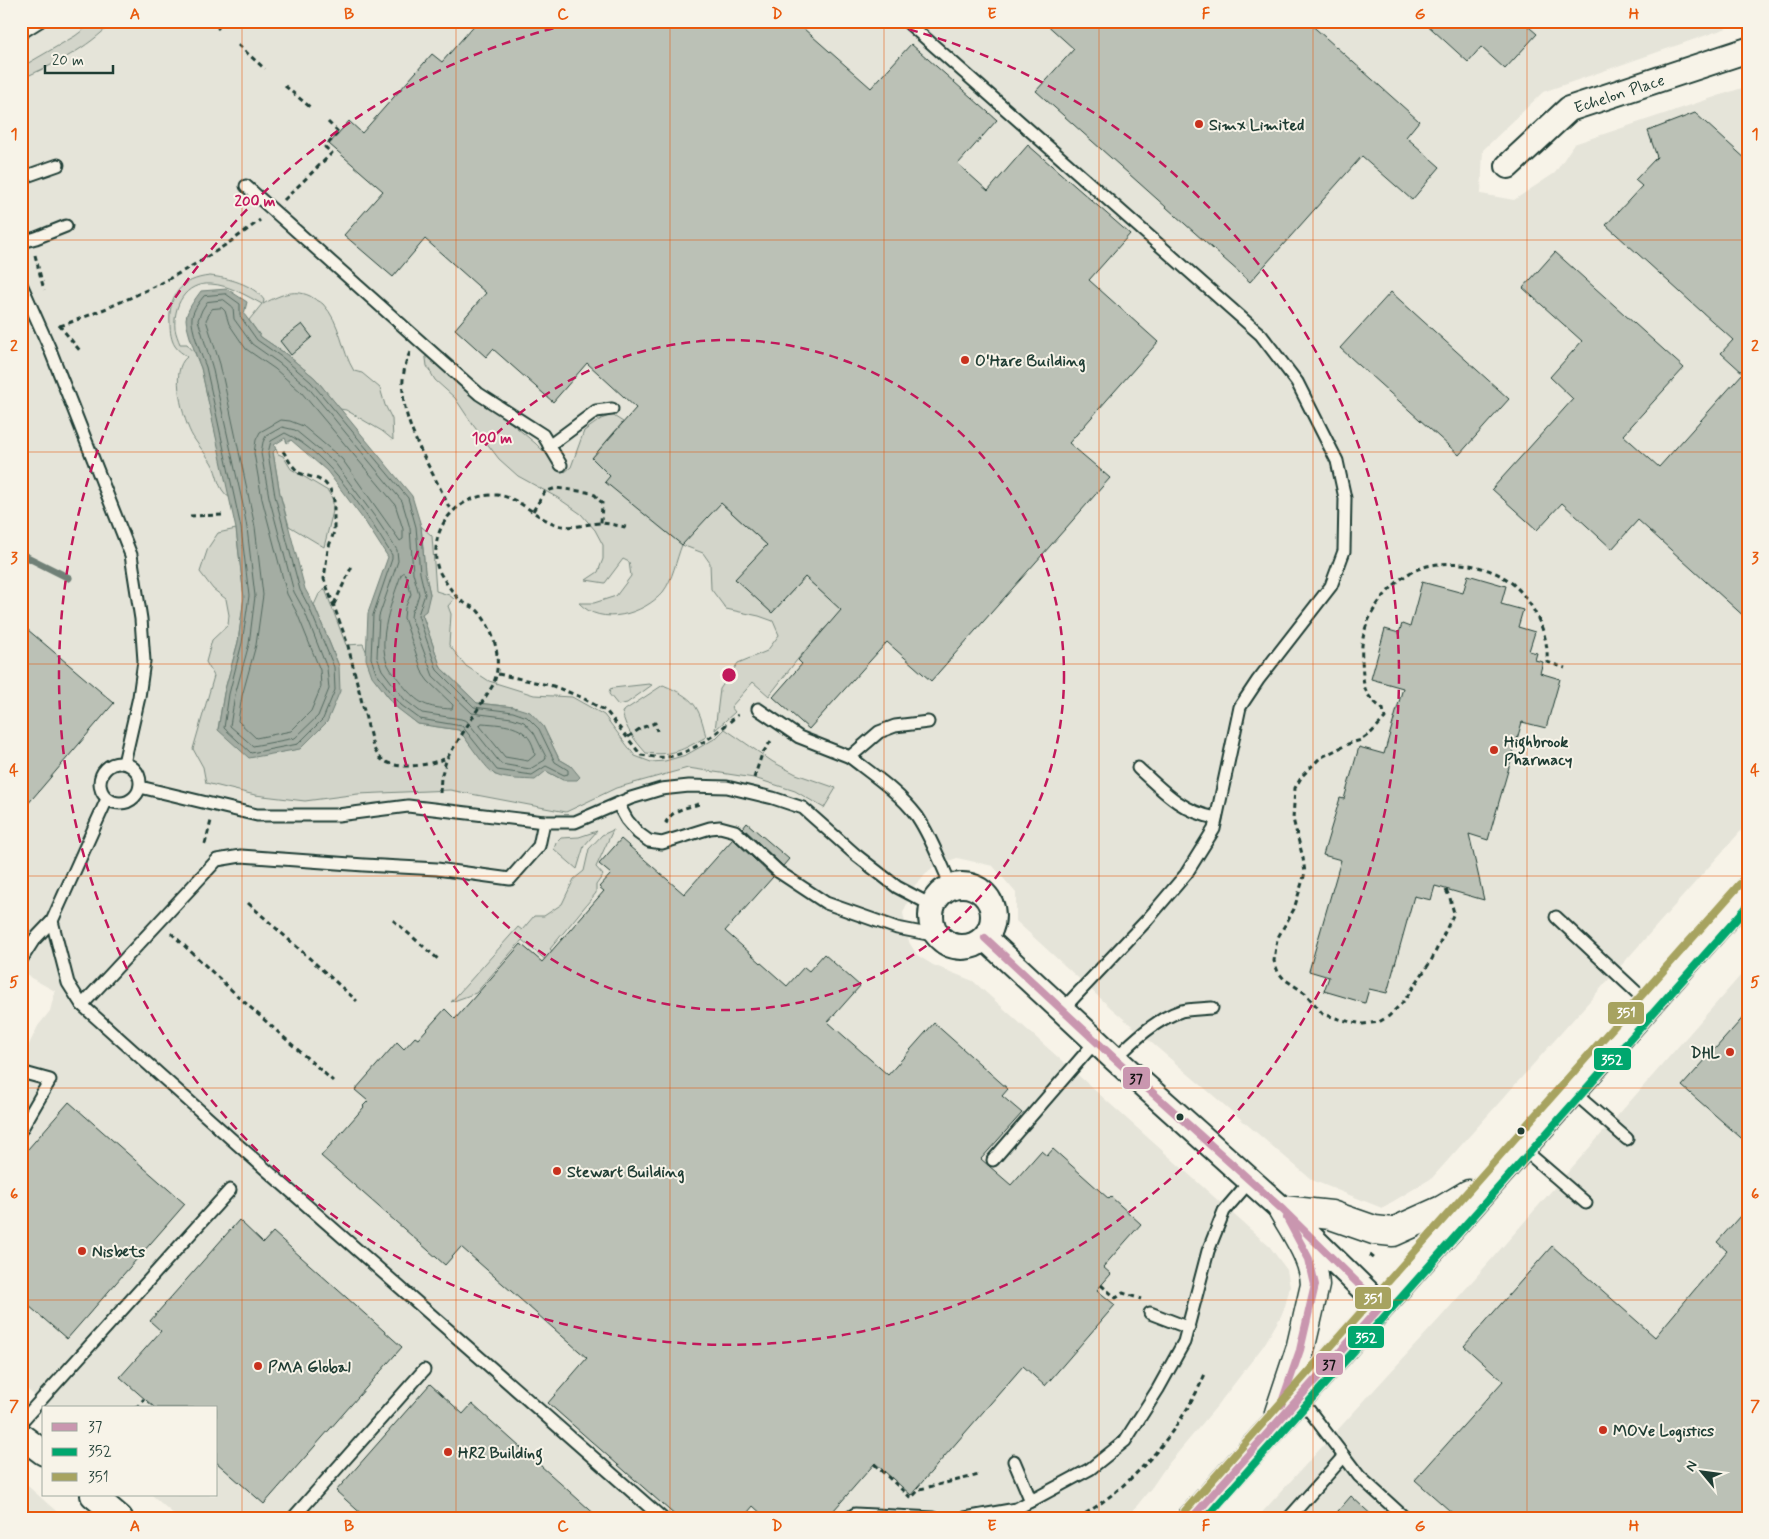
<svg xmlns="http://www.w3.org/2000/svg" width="1769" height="1539" font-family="Mynerve,sans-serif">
<rect width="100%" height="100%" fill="#f7f3e8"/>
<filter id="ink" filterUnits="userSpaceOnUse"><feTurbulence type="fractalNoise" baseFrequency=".02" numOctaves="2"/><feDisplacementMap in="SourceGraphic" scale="10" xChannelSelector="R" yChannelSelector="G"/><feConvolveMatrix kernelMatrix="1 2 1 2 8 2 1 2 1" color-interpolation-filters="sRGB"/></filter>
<g filter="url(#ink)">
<g fill="#e5e4d9">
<path d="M21 21H1747L1543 92 1483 150 1481 194 1514 200 1555 173 1574 144 1748 86V823L1432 1178 1382 1208 1312 1180 1111 1008 1016 921V893L993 866 957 858 933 867 915 885 903 913 909 942 917 955 933 965 973 981 1270 1247 1287 1270 1290 1287 1285 1306 1281 1316 1264 1345 1217 1406 1165 1468 1152 1487 1127 1518H178L152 1495H216V1408H49L21 1384V1061L38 1026 50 1011 55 991 31 978 21 968Z"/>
<path d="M1748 967V1518H1257L1440 1318Z"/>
<path d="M21 1480 64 1518H21Z"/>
</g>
<g fill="#d3d5ca" stroke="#79897f">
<path d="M95 21H114C84 51 58 62 21 79V59L25 65 75 36Z"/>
<path d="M210 276C228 278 253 284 264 300L263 304C278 296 293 288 310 296 314 299 320 301 323 304 341 323 341 350 354 371L362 373 380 388 385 405 392 419 393 440 382 431 346 410 340 409 315 378 286 354 261 337 249 320 262 304C247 296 229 285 211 284 185 282 173 306 175 329 176 334 178 339 180 344H187L195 353 201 368 230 498C216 488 219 475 211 462 205 453 198 445 193 437 183 420 169 370 187 357 183 353 178 351 175 346 171 340 170 331 170 324 168 295 181 279 210 276Z"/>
<path d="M425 351 535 443 565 472 571 467 584 431 601 419 612 415 623 422 592 458 610 476 710 493 767 545 736 579 772 613 805 577 845 613 824 629 797 660 769 696 753 682 731 707 735 712 715 730 720 689 738 663 767 651 779 635 773 621 759 616 726 609 711 589 710 563 703 553 682 545C676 560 673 579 663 592 644 614 601 627 579 603H594L616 596 631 576 629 562 623 559 605 583 586 580 598 572 603 559V545L595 530 581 514 558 498 518 476 499 459 473 425 455 398 435 380 427 366Z"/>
<path d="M276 449 278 454 283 456 291 469 328 491 333 500V511L324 547 289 526 280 494 273 452Z"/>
<path d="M421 526 432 536 436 591 449 595 454 599 448 606 451 614 449 645 466 666 489 681 534 695 572 697 604 715 635 756 651 762 665 761 686 755 716 738 725 729 773 762 796 774 836 788 824 808 795 791 754 778 688 768 616 788 566 812 450 790 358 794 305 801 255 795 206 783 203 767 193 749 214 676 206 662 212 640 228 625 229 615 226 599 213 589 200 572 208 548 218 533 236 529 244 597 238 642 224 693 218 729 339 666 314 605 319 594 325 589 346 645 363 644 385 693 398 708 418 724 459 730 480 758 495 775 546 771 563 780 571 766 559 759 543 726 514 707 477 703 441 668 422 614 430 594 425 572Z"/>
<path d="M649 684 652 685 627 703 618 705 609 694 610 689 613 688Z"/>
<path d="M663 685C694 698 699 705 706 737 682 750 674 756 646 753 634 739 626 730 622 712Z"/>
<path d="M613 830 596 867 603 875 596 885V893L550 949 568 965 560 972 522 940 476 993 451 1002 518 927 522 930 534 916H544L562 904 574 879 584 871 589 849 602 835Z"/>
<path d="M597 831 584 846 577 869 554 849 556 843 561 838 579 837Z"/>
</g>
<path fill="#a4ada3" stroke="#6f8077" d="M227 289 247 302 244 314 261 337 286 354 315 378 412 496 421 526 425 572 430 594 426 611 422 614 441 668 477 703 514 707 530 712 543 726 559 759 571 766 580 777 577 780H563L546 771 535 780C523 779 507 780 496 775 486 770 467 740 459 730L418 724 397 708 372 676 366 659 368 613 388 557 366 523 327 471 291 440 287 443 285 438 274 445 276 449 273 452 280 494 305 589 314 605 339 666 340 691 327 722 300 749 249 758 218 730 224 693 238 642 244 597 236 529 201 368C197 359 186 328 186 319 187 309 196 298 201 291Z"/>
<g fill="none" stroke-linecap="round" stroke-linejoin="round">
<g stroke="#546a60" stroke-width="1">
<path d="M226 294 240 304V316L257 340 283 358 311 382 408 498 416 527 420 573 425 594 418 615 437 670 474 707 513 712 527 717 539 729 555 762 568 770V774L564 775 546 766 532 775 497 770 462 726 420 719 401 705 376 673 371 658 373 615 392 559V555C366 514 330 454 285 433L271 441 268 453 275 496 300 590 309 607 334 667 335 690 323 719 298 744 251 753 224 728 229 694 242 643 249 596 241 528 206 367C202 357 190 327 192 317 194 309 199 302 204 296Z"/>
<path d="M224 300 233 307 234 319 252 344 279 363 307 386 402 501 410 528 413 573 419 594 416 604 412 611 411 617 433 676 472 713 512 718 524 722 534 733 546 757 545 760 530 769 501 764 467 721 461 719 422 713 405 700 382 670 377 657 379 616 398 561 397 550 375 517 335 463 295 430 282 427 266 436 263 442 261 453 269 497 294 592 304 610 327 668 329 689 318 716 295 738 253 746 230 726 235 695 249 644 255 596 247 528 243 505 212 366 198 320 202 310 207 302Z"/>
<path d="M222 308 225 311 229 324 246 349 275 369 301 392 395 504 403 529V539L400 541 342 459 303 426 290 421 281 420 260 432 256 440 254 453 262 499 287 594 297 613 320 670 321 687 311 711 291 731 256 738 238 721 242 696 256 645 263 595 255 527 250 503 220 364 206 320 212 309Z"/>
<path d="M404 573 406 575 411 594 405 608 404 618 423 674 428 681 453 705 452 709C427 708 418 704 402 684 398 678 391 672 388 665 376 641 393 598 401 575Z"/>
<path d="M482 723C507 725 531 725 535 755L528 761 505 757 480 726Z"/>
</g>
<path stroke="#6f8077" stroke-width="7" d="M21 554 69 578"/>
</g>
<g fill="#bbc1b6" stroke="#1f3d34">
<path d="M478 21H795L871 88 911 44 997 120 958 164 988 191 1028 145 1130 234 1089 280 1158 342 1069 443 1110 478 931 681 887 642 809 729 773 697 802 664 798 660 841 610 805 577 772 613 735 579 767 545 721 503 682 545 605 482 610 476 592 458 636 408 587 363 553 402 493 349 486 357 455 329 486 293 425 239 393 277 344 235 383 191 329 144 349 121 362 133 432 54 442 62Z"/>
<path d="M1043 21H1307L1419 121 1406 137 1440 167 1412 200 1362 156 1250 282 1036 91 1074 49Z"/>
<path d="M1423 21H1522L1537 34 1505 69 1481 47 1468 62Z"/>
<path d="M1695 113 1748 161V620L1638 520 1612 549 1562 503 1537 530 1492 489 1573 399 1550 377 1582 341 1523 288 1555 252 1684 368 1623 435 1659 467 1743 373 1721 353 1733 340 1606 225 1642 186 1635 180 1657 157 1648 131Z"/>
<path d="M1391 292 1509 399 1459 455 1340 348Z"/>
<path d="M302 324 312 337 291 355 280 341Z"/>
<path d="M1468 575 1506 586 1501 604 1523 610 1518 627 1535 632 1529 651 1537 653 1535 660 1543 662 1540 673 1560 679 1546 728 1522 722 1488 840 1469 834 1484 900 1435 886 1431 900 1414 896 1387 993 1369 989 1365 1003 1324 991 1329 977 1309 971 1341 860 1323 855 1340 798 1344 799 1359 747 1384 754 1403 688 1371 679 1385 629 1399 633 1402 624 1410 627 1422 582 1463 593Z"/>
<path d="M21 624 114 703 21 812Z"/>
<path d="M747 823 789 859 783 866 743 828Z"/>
<path d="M621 839 684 894 733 839 773 877 725 931 787 986 804 967 809 971 824 954 860 986 828 1022 888 1075 934 1023 1008 1089 1002 1096 1022 1113 981 1159 1011 1185 1041 1151 1047 1156 1053 1149 1109 1199 1111 1197 1141 1224 1103 1267 1111 1274 1097 1290 1115 1305 1045 1386 1023 1366 911 1495 875 1463 827 1518H766L753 1506 743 1518H678L548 1403 587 1358 461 1247 445 1265 321 1156 364 1107 363 1106 368 1101 355 1090 397 1042 404 1049 415 1037 418 1039 445 1009 455 1019 521 944 542 962 604 891 599 887 611 874 599 864Z"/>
<path d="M1748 1012V1144L1682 1086Z"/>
<path d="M69 1102 185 1204 67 1339 21 1299V1157Z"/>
<path d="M1748 1207V1518H1458L1415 1480 1503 1381 1464 1346 1552 1246 1655 1337 1727 1251 1717 1242Z"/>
<path d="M239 1220 263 1243 273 1232 402 1347 264 1504 216 1462V1408H155L120 1377 161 1331 150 1321Z"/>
<path d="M430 1384 463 1414 472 1404 599 1518H366L336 1491Z"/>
<path d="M1351 1496 1375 1518H1332Z"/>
</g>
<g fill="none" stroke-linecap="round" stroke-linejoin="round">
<g stroke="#1f3d34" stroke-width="15">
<g id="lane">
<path d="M906 21 1261 335 1297 382 1337 461 1345 498 1344 551 1331 586 1258 680 1240 707 1214 829 1186 874 1147 920 1062 1010"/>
<path d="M21 33 40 21"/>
<path d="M21 178 58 165"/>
<path d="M246 186 479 394 543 435 561 465"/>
<path d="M21 242 36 238 66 226"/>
<path d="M21 284 49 347 131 555 141 619 144 661 139 697 124 763"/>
<path d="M549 446 596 411 612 409"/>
<path d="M758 709 799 737 850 757"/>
<path d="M928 722 895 726 879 732 850 757C873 775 899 792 917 816 931 837 941 863 951 886"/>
<circle cx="120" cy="783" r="20"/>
<path d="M1138 768C1163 791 1182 812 1216 818"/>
<path d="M140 787 257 815H338L408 806 544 822H575L631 798 661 789 689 786 727 787 773 798 803 808 856 855 897 887 933 906"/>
<path d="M618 804 627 820 638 833 649 841 662 843 710 828 720 827 735 831 779 872 826 903 897 928 938 936"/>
<path d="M1556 917 1648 1003"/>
<path d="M52 921 68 983 82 1005 237 1144 662 1518"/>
<path d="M21 960 33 941 52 921 107 799"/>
<path d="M82 1005 217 860 241 856 364 865 437 869 510 879 539 846 544 822"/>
<path d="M1115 1059C1133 1041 1156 1019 1181 1011 1190 1009 1201 1009 1212 1008"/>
<path d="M21 1072 50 1080 21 1130"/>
<path d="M1572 1091 1627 1139"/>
<path d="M1521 1147 1586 1203"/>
<path d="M993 1160 1096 1041"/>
<path d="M1150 1313 1189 1328"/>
<path d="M1299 1397 1359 1476 1405 1518"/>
<path d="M21 1422 230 1190"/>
<path d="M1014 1461 1031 1501"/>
<path d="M293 1518 424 1370"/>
<path d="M849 1518 855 1514 934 1518"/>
<path d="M965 1518 1016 1509 1090 1469 1125 1441 1158 1389 1184 1342 1208 1251 1224 1211 1250 1181"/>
<path d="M1289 1518 1344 1456"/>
</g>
</g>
<g stroke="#1f3d34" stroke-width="28">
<g id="street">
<path d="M1508 166 1569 109 1748 50"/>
<circle cx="962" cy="916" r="31"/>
<path d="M985 938 1115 1059 1283 1210 1381 1306"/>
<path d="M21 1436 44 1453"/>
<path d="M93 1495 120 1518"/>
</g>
</g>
<g stroke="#1f3d34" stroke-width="31">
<g id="primary">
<path d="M1283 1210 1331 1215 1374 1230 1393 1232 1442 1210 1469 1194"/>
<path d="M1279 1413 1300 1350 1315 1285C1314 1257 1296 1234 1283 1210"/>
<path d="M1192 1518 1572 1091 1748 891"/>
</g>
</g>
<g stroke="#1f3d34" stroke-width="3" stroke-dasharray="5 4" stroke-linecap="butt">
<path d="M211 21 219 29"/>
<path d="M238 45 265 69"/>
<path d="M285 86 311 108"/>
<path d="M328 122 338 132"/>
<path d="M284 200 332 153 325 147 339 132"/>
<path d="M21 216 25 225"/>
<path d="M35 255 44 290"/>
<path d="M59 325 81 352"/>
<path d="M60 326C131 301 200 267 260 220"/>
<path d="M410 352C385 409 431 462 451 512"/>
<path d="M283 451 291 464 299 473 318 479 325 483 330 489 334 500V532L328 549 324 579 347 642 373 747C375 751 378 755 380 758 396 772 429 765 447 758"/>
<path d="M533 511 545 492 556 488 587 492 595 495 602 503 601 523"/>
<path d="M190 516 222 515"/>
<path d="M334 604 353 564"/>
<path d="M498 674 553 686 581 697 607 712 641 755C653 757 665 759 676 755 700 748 720 730 738 715"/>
<path d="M628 737 641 728 655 723 657 731"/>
<path d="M754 778 762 754 771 741"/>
<path d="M440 793 441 777 447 758 493 685C503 661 495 631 478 611 473 606 464 604 459 599 454 595 442 577 439 571 436 565 435 555 436 549 437 517 466 493 497 495 519 497 535 517 555 524 570 530 584 524 600 523 608 523 618 526 626 527"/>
<path d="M668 823 666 822C673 809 686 808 699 804"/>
<path d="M205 844 211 821"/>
<path d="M1446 890 1450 898 1454 913 1431 961 1404 1001 1389 1016 1379 1022 1363 1024 1342 1020 1323 1014 1305 993 1284 979 1278 972 1274 961 1277 939 1294 909 1305 873 1303 858 1293 819 1295 788 1302 776 1320 758 1348 744 1361 740 1372 732 1385 718 1383 709C1361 693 1364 686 1362 660 1360 636 1368 615 1383 597 1391 588 1398 580 1408 574 1437 556 1487 562 1513 584 1524 594 1533 607 1539 621 1545 634 1548 647 1547 662L1565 668"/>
<path d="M248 903 357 1001"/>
<path d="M393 920 439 960"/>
<path d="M171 933 242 1000 333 1081"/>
<path d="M1370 1255 1376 1260"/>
<path d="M1101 1285 1116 1298 1123 1293 1141 1299"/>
<path d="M136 1408 144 1399"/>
<path d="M874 1464 911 1498 920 1489 979 1475"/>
<path d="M1078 1518C1133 1486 1180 1432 1205 1374"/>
</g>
<use href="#lane" stroke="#f7f3e8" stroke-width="11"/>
<use href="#street" stroke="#f7f3e8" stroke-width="24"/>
<use href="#primary" stroke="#f7f3e8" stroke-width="28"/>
<g stroke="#f7f3e8" stroke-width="11">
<g id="bus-1">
<path d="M985 938 1115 1059 1283 1210 1381 1306 1192 1518"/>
<path d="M1281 1405 1300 1350 1315 1285 1309 1259 1287 1218"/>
</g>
</g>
<g stroke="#f7f3e8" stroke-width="11">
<path id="bus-2" d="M1206 1518 1748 906"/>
</g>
<g stroke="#f7f3e8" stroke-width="11">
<path id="bus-3" d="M1185 1511 1740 884"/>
</g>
<use href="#bus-1" stroke="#c996af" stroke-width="8"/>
<use href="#bus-2" stroke="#00a76e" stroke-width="8"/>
<use href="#bus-3" stroke="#a7a360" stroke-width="8"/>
</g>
</g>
<path fill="none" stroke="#e8590c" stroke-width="1" stroke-opacity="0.55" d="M242 21V1518M456 21V1518M670 21V1518M884 21V1518M1099 21V1518M1313 21V1518M1527 21V1518M21 240H1748M21 452H1748M21 664H1748M21 876H1748M21 1088H1748M21 1300H1748"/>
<g fill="none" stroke="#c2185b" stroke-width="2.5" stroke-dasharray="9 6">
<circle cx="729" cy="675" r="335"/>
<path d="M880 22A670 670 0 1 1 578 22"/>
</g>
<g fill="#c8321e" stroke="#f7f3e8" stroke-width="2">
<circle cx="1199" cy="124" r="5"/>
<circle cx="965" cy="360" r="5"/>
<circle cx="1494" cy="750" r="5"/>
<circle cx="1730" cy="1052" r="5"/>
<circle cx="557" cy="1171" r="5"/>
<circle cx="82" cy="1251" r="5"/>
<circle cx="258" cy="1366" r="5"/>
<circle cx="1603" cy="1430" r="5"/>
<circle cx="448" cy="1452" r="5"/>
</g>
<g fill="#1f3d34" stroke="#f7f3e8" stroke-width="2">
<circle cx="1180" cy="1117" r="4.5"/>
<circle cx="1521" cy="1131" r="4.5"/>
</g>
<g text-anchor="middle" stroke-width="4" stroke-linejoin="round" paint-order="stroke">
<g font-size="16" fill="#1f3d34" stroke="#f7f3e8">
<text transform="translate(1619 93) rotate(-18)" y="6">Echelon Place</text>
</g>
<g font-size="16" font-weight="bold" fill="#1f3d34" stroke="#f7f3e8" text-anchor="start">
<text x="1209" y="130">Simx Limited</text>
<text x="975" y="366">O'Hare Building</text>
<text x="1504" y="747">Highbrook<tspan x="1504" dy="18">Pharmacy</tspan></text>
<text x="1720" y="1058" text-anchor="end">DHL</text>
<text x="567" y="1177">Stewart Building</text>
<text x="92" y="1257">Nisbets</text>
<text x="268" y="1372">PMA Global</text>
<text x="1613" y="1436">MOVe Logistics</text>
<text x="458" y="1458">HR2 Building</text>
</g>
</g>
<circle cx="729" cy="675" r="8" fill="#c2185b" stroke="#f7f3e8" stroke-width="2.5"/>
<g font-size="15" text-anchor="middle" font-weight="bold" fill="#c2185b" stroke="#f7f3e8" stroke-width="4" stroke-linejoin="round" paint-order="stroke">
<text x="255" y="206">200 m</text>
<text x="492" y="443">100 m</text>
</g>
<g stroke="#f7f3e8" stroke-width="2">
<rect x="1607" y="1001" width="38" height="24" rx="5" fill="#a7a360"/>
<rect x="1593" y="1047" width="39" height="24" rx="5" fill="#00a76e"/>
<rect x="1122" y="1066" width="29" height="24" rx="5" fill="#c996af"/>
<rect x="1354" y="1286" width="38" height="24" rx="5" fill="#a7a360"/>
<rect x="1347" y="1325" width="38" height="24" rx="5" fill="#00a76e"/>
<rect x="1315" y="1352" width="29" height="24" rx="5" fill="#c996af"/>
</g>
<g font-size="14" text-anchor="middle" font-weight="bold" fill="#fff">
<text x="1626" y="1017">351</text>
<text x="1612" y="1064">352</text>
<text x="1373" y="1303">351</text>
<text x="1366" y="1342">352</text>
</g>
<g font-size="14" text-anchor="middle" font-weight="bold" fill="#111">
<text x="1136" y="1083">37</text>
<text x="1329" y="1369">37</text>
</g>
<rect width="1769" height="1539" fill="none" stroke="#f7f3e8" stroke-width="55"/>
<rect x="42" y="1406" width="175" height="90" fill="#f7f3e8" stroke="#a1aaa0"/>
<rect x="52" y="1423" width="25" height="8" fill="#c996af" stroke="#a1aaa0"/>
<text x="88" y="1432" font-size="15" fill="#1f3d34">37</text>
<rect x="52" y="1448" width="25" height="8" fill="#00a76e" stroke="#a1aaa0"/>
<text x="88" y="1456" font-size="15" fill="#1f3d34">352</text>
<rect x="52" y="1473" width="25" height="8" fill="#a7a360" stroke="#a1aaa0"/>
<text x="88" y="1482" font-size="15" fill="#1f3d34">351</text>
<g transform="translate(1702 1472) rotate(299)" stroke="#f7f3e8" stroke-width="4" paint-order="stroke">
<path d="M0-4L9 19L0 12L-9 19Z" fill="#1f3d34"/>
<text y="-8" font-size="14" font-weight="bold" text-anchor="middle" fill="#1f3d34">N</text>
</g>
<path d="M45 65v8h68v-8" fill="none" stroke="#1f3d34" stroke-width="2.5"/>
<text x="52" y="65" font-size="15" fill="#1f3d34" stroke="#f7f3e8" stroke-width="4" paint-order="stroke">20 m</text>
<rect x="28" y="28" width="1714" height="1484" fill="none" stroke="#e8590c" stroke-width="2"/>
<g font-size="16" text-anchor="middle" font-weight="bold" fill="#e8590c">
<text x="135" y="19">A</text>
<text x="349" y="19">B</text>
<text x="563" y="19">C</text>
<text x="777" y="19">D</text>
<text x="992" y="19">E</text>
<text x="1206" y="19">F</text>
<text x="1420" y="19">G</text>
<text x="1634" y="19">H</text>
<text x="14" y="139">1</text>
<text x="1755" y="139">1</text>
<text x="14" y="351">2</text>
<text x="1755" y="351">2</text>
<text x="14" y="563">3</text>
<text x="1755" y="563">3</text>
<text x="14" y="775">4</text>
<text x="1755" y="775">4</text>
<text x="14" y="987">5</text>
<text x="1755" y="987">5</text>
<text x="14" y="1199">6</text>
<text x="1755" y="1199">6</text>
<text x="14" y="1411">7</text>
<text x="1755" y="1411">7</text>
<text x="135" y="1531">A</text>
<text x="349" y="1531">B</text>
<text x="563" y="1531">C</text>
<text x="777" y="1531">D</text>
<text x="992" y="1531">E</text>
<text x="1206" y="1531">F</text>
<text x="1420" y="1531">G</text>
<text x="1634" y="1531">H</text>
</g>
</svg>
